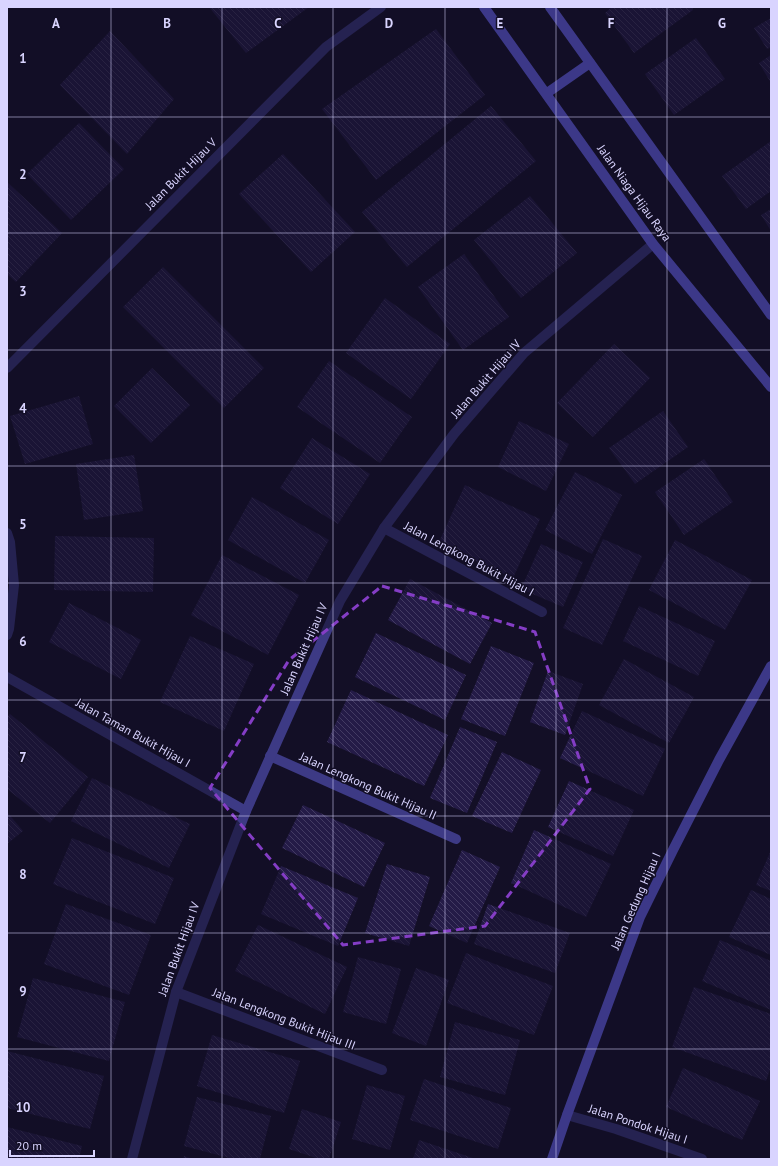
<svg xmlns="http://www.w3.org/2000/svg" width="778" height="1166" font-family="'PT Sans',sans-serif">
<defs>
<pattern id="building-back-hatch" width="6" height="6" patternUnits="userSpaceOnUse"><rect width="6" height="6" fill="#241b47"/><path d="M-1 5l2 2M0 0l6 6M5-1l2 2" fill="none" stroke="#433b63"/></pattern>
</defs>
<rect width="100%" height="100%" fill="#130f26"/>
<g fill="url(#building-back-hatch)">
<path d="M209 7H309L246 53Z"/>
<path d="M612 7H692L693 10 634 53 605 13Z"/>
<path d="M771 18V47L767 49 754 28Z"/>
<path d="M436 29 485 95 376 180 322 109Z"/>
<path d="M110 31 174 99 127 154 60 85Z"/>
<path d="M696 38 725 79 674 115 645 74Z"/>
<path d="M771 55V83L759 63Z"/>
<path d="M491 106 536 161 407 267 362 212Z"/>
<path d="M79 123 124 169 71 220 27 174Z"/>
<path d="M771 141V191L746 209 722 176Z"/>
<path d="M283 154 355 232 311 272 239 194Z"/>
<path d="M7 182 62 233 16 282 7 274Z"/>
<path d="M530 196 577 253 521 298 474 240Z"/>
<path d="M771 209V231L761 215Z"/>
<path d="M464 254 509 317 463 350 418 287Z"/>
<path d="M163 267 264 368 224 408 123 307Z"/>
<path d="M385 298 450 344 411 399 346 353Z"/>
<path d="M614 344 650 378 593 437 557 403Z"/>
<path d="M329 361 412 417 380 463 297 407Z"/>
<path d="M152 368 190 405 151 443 114 406Z"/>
<path d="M79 396 93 444 25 464 10 416Z"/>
<path d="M663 411 688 447 635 484 609 448Z"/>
<path d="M519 421 569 444 546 491 498 467Z"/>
<path d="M312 438 370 474 338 524 280 488Z"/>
<path d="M134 455 143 511 84 520 76 464Z"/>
<path d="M704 459 733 502 684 535 655 492Z"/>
<path d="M575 472 622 495 592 554 545 530Z"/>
<path d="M465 485 540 519 513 578 438 544Z"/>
<path d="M252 497 329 540 305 583 228 540Z"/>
<path d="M55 536 154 538 153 592 54 590Z"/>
<path d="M603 539 642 556 602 645 563 628Z"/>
<path d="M675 540 752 580 725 630 649 590Z"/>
<path d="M541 544 583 562 563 607 521 589Z"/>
<path d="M222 555 299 595 268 655 191 615Z"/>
<path d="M410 579 492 623 470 664 388 620Z"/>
<path d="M69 603 141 640 121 679 49 642Z"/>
<path d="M639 606 715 641 698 676 623 641Z"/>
<path d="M376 633 466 675 445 720 355 677Z"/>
<path d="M190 636 254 664 224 731 160 702Z"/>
<path d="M491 646 534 663 505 736 461 719Z"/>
<path d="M624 659 694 697 669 743 599 705Z"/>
<path d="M548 671 583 684 565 735 530 722Z"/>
<path d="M351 690 448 735 424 786 327 742Z"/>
<path d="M582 711 665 749 643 796 560 758Z"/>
<path d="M10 714 88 777 50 823 7 789V717Z"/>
<path d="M460 727 497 742 467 813 430 798Z"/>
<path d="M502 752 541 770 512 833 472 816Z"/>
<path d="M92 778 190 824 169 868 71 821Z"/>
<path d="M569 781 634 810 613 856 548 827Z"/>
<path d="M303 805 385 843 364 887 282 848Z"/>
<path d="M7 812 23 831 7 844Z"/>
<path d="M534 830 611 864 586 917 511 883Z"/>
<path d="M72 838 174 878 155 924 53 884Z"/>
<path d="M462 850 500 867 467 943 429 926Z"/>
<path d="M771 850V891L756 885Z"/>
<path d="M387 864 430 877 409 946 365 933Z"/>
<path d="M281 866 358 898 338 946 261 914Z"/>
<path d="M751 890 771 899V955L729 937Z"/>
<path d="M66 904 151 935 129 995 44 964Z"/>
<path d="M488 904 570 933 555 973 474 944Z"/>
<path d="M258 925 347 967 325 1014 235 971Z"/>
<path d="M720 940 771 961V1010L702 981Z"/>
<path d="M466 953 553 986 534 1035 447 1003Z"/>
<path d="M358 957 401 969 386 1024 343 1012Z"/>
<path d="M416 968 449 980 426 1046 392 1033Z"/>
<path d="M33 978 125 1002 109 1061 17 1037Z"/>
<path d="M694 987 771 1014V1067L766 1081 672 1047Z"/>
<path d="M455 1022 520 1040 505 1095 440 1077Z"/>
<path d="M212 1035 300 1061 284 1113 197 1086Z"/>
<path d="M7 1051 104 1076 90 1129 7 1108Z"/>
<path d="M683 1068 760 1101 742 1140 666 1107Z"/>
<path d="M424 1079 511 1108 498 1149 410 1120Z"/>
<path d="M367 1085 405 1096 390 1150 352 1139Z"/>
<path d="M197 1097 271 1116 260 1159H233L184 1146Z"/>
<path d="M302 1109 341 1122 329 1159H319L289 1149Z"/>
<path d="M7 1127 82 1146 79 1159H7Z"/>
<path d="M419 1140 476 1159H413Z"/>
<path d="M184 1156 193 1159H183Z"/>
</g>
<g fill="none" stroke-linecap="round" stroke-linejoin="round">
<g stroke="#3d3a85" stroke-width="10">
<path d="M7 368 326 47 381 7"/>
<path d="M384 528 542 612"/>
<path d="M7 533 10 542 14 585 9 629 7 635"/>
<path d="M7 677 246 811"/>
<path d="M270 756 456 839"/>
<path d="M176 992 382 1070"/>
<path d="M567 1115 616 1129 702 1159"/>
<path d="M132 1159 176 992 246 811 340 601 384 528 454 434 524 353 653 244"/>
</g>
<g stroke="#6f6bff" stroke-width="10">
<path d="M484 7 653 244 771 387"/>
<path d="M550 7 771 315"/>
<path d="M547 93 590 63"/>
<path d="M552 1159 567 1115 640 917 673 850 719 760 771 666"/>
</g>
</g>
<path d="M0 0H778V1166H0ZM382 586 535 632 590 789 485 926 343 945 210 788 289 660Z" fill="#130f26" fill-opacity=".55" fill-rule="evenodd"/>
<path fill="none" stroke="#843dc5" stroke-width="3" stroke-dasharray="8 5" stroke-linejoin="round" d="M382 586 535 632 590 789 485 926 343 945 210 788 289 660Z"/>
<path fill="none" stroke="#d9d4ff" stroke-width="1" stroke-opacity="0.55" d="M111 7V1159M222 7V1159M333 7V1159M445 7V1159M556 7V1159M667 7V1159M7 117H771M7 233H771M7 350H771M7 466H771M7 583H771M7 700H771M7 816H771M7 933H771M7 1049H771"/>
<g text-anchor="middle" stroke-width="3" stroke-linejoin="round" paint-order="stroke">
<g font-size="12" fill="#d9d4ff" stroke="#130f26">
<text transform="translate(181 174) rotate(-45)" y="4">Jalan Bukit Hijau V</text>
<text transform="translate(634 193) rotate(54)" y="4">Jalan Niaga Hijau Raya</text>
<text transform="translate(486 379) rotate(-49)" y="4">Jalan Bukit Hijau IV</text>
<text transform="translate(469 559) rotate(28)" y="4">Jalan Lengkong Bukit Hijau I</text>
<text transform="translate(304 649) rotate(-66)" y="4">Jalan Bukit Hijau IV</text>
<text transform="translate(133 733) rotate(29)" y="4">Jalan Taman Bukit Hijau I</text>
<text transform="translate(368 786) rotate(24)" y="4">Jalan Lengkong Bukit Hijau II</text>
<text transform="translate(636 901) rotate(-66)" y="4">Jalan Gedung Hijau I</text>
<text transform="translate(179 949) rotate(-70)" y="4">Jalan Bukit Hijau IV</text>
<text transform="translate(284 1019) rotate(21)" y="4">Jalan Lengkong Bukit Hijau III</text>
<text transform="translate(638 1124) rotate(18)" y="4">Jalan Pondok Hijau I</text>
</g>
</g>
<g font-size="13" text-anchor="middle" font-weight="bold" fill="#d9d4ff" stroke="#130f26" stroke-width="3" stroke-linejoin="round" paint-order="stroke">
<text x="56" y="28">A</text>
<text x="167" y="28">B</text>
<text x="278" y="28">C</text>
<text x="389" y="28">D</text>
<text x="500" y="28">E</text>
<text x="611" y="28">F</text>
<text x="722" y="28">G</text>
<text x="23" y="63">1</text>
<text x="23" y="179">2</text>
<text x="23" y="296">3</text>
<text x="23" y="413">4</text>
<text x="23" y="529">5</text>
<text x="23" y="646">6</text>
<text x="23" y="762">7</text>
<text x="23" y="879">8</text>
<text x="23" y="996">9</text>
<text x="23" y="1112">10</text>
</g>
<rect width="778" height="1166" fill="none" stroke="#d9d4ff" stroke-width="16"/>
<path d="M10 1150v6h84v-6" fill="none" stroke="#d9d4ff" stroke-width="2"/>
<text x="16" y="1150" font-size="12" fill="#d9d4ff" stroke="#130f26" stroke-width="3" paint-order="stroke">20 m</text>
</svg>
